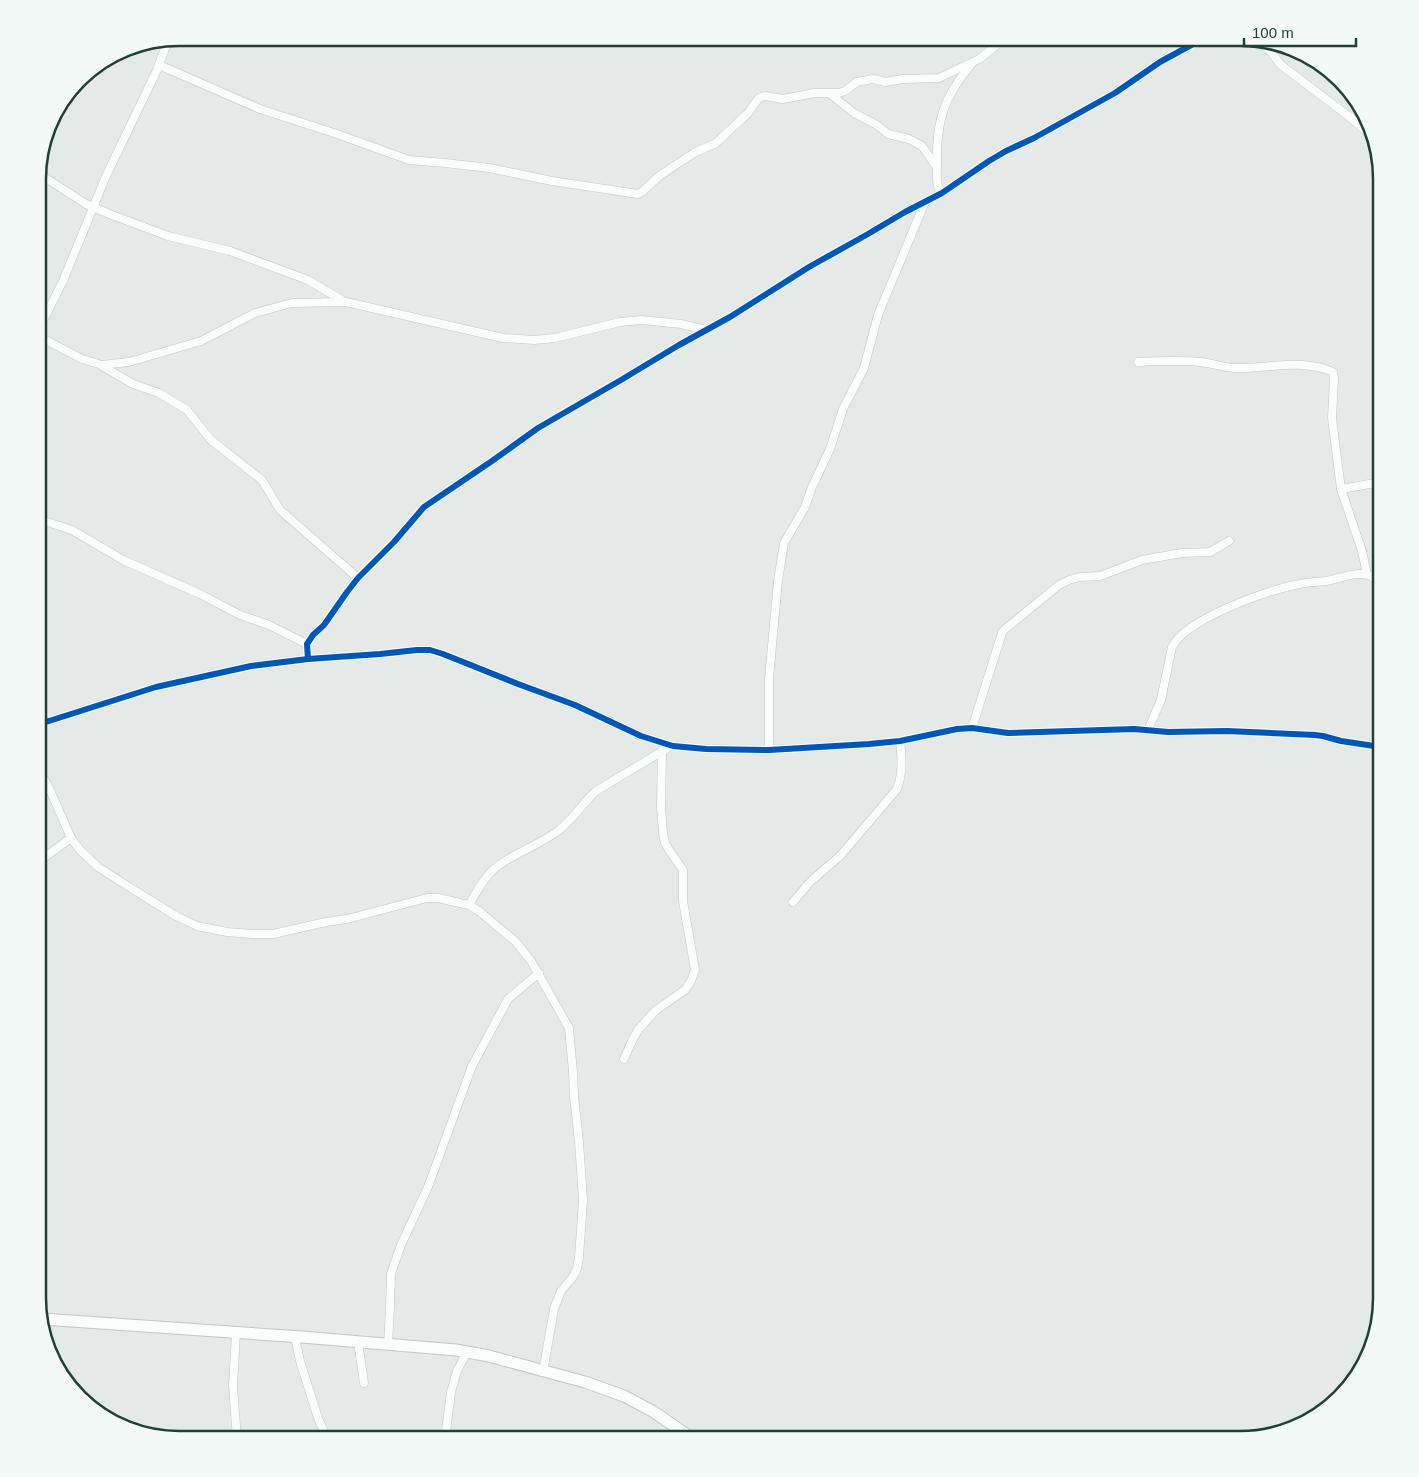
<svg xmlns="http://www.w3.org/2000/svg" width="1419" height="1477" font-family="Arial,sans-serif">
<rect width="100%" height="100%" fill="#e5eae8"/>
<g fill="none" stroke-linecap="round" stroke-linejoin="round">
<g stroke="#c2c7c5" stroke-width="9">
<g id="street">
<path d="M1257 40 1270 51 1281 65 1351 118 1368 133 1374 136"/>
<path d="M159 65 260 109 337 134 409 160 445 163 489 168 552 181 638 194 642 192 658 177 674 166 694 153 716 143 748 113 758 99 761 97 765 96 783 99 815 93H839L845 91 857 82 873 79 885 82 903 79 939 78 979 59 992 49 1004 38"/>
<path d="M829 93 854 113 877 125 888 134 909 139 922 146 936 166"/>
<path d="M38 173 86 204 112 215 168 236 230 251 308 280 345 302"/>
<path d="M942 193C935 186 937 173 937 164 936 120 944 97 972 63"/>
<path d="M38 331 63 281 106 176 157 70 168 40"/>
<path d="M38 336 82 359 102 365 129 362 201 341 255 313 292 303 346 302 503 338 534 340 555 338 620 322 642 320 681 324 706 330"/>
<path d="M1138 362C1158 361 1179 360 1200 362 1211 363 1222 367 1234 368 1265 369 1304 358 1333 372L1334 378 1332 418 1341 489 1362 551 1367 574"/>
<path d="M102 366 133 384 159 393 187 410 211 440 262 480 280 510 358 578"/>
<path d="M1341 489 1381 482"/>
<path d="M38 519 72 530 123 560 200 594 240 615 269 625 307 644"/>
<path d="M308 659 307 644 313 635 324 625 347 592 358 578 394 542 424 507 492 461 538 428 621 380 679 345 730 317 809 267 868 234 905 212 942 193 989 161 1006 151 1034 138 1115 93 1160 62 1204 38"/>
<path d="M38 723 49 721 156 687 251 666 308 659 380 654 417 650H430L443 654 518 684 575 705 641 736 673 746 706 749 769 750 869 744 900 741 957 729 972 728 1008 733 1134 729 1168 732 1227 731 1315 735 1323 736 1341 741 1381 747"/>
<path d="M972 728 1002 633 1004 630 1059 585 1069 580 1080 577 1100 576 1142 560 1182 553 1210 552 1229 541"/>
<path d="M1148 730 1161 700 1172 647C1186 619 1269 589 1300 584 1308 582 1317 582 1326 581 1339 579 1355 571 1368 575 1374 576 1378 583 1381 587"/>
<path d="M769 750V678L778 581 784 543 805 507 812 487 830 449 843 409 864 368 878 315 925 202"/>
<path d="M38 768 50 790 71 838 80 850 98 867 126 885 176 916 197 926 227 932 252 934H273L326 922 347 919 427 898H438L469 905 479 911 516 942 531 961 569 1028 573 1072 574 1096 579 1142 583 1200 579 1257 577 1269 572 1278 561 1291 554 1309 543 1372"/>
<path d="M38 862 71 838"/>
<path d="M793 902 810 882 841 855 897 789C903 773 902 758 900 741"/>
<path d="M469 905C476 893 482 880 493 870 512 853 539 846 559 830 574 818 583 803 596 791L666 749"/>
<path d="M624 1059 632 1041 638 1030 656 1010 685 990 691 981 695 970 683 901V870L671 853 665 843 663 833 661 807 662 751"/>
<path d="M236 1333 233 1386 237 1439"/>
<path d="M295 1337 300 1361 318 1418 327 1439"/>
<path d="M358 1342 364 1383"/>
<path d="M388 1344 390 1307 391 1274 401 1245 428 1187 472 1066 508 999 539 973"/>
<path d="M445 1439 451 1392 457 1371 467 1352"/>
</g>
</g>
<g stroke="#c0c8c5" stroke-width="13">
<path id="secondary" d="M42 1319 302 1337 456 1350 489 1356 585 1382 624 1396 654 1412 693 1439"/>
</g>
<use href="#street" stroke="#fbfcfc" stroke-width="8"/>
<use href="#secondary" stroke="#fbfcfc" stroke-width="11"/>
<g stroke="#f2f9f6" stroke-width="9">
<g id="cycleway">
<path d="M308 659 307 644 313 635 324 625 347 592 358 578 394 542 424 507 492 461 538 428 621 380 679 345 730 317 809 267 868 234 905 212 942 193 989 161 1006 151 1034 138 1115 93 1160 62 1204 38"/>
<path d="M38 723 49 721 156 687 251 666 308 659 380 654 417 650H430L443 654 518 684 575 705 641 736 673 746 706 749 769 750 869 744 900 741 957 729 972 728 1008 733 1134 729 1168 732 1227 731 1315 735 1323 736 1341 741 1381 747"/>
</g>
</g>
<use href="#cycleway" stroke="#0057b8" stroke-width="6"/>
</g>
<path d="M0 0H1419V1477H0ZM179 46H1240A133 133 0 0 1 1373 179V1298A133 133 0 0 1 1240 1431H179A133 133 0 0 1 46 1298V179A133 133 0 0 1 179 46Z" fill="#f2f9f6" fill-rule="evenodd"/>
<path fill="none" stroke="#204039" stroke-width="2.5" d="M179 46H1240A133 133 0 0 1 1373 179V1298A133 133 0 0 1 1240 1431H179A133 133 0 0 1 46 1298V179A133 133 0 0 1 179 46Z"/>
<path d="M1244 38v8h112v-8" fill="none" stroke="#204039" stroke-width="2.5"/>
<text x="1252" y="38" font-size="15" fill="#204039" stroke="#f2f9f6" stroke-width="4" paint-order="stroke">100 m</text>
</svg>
